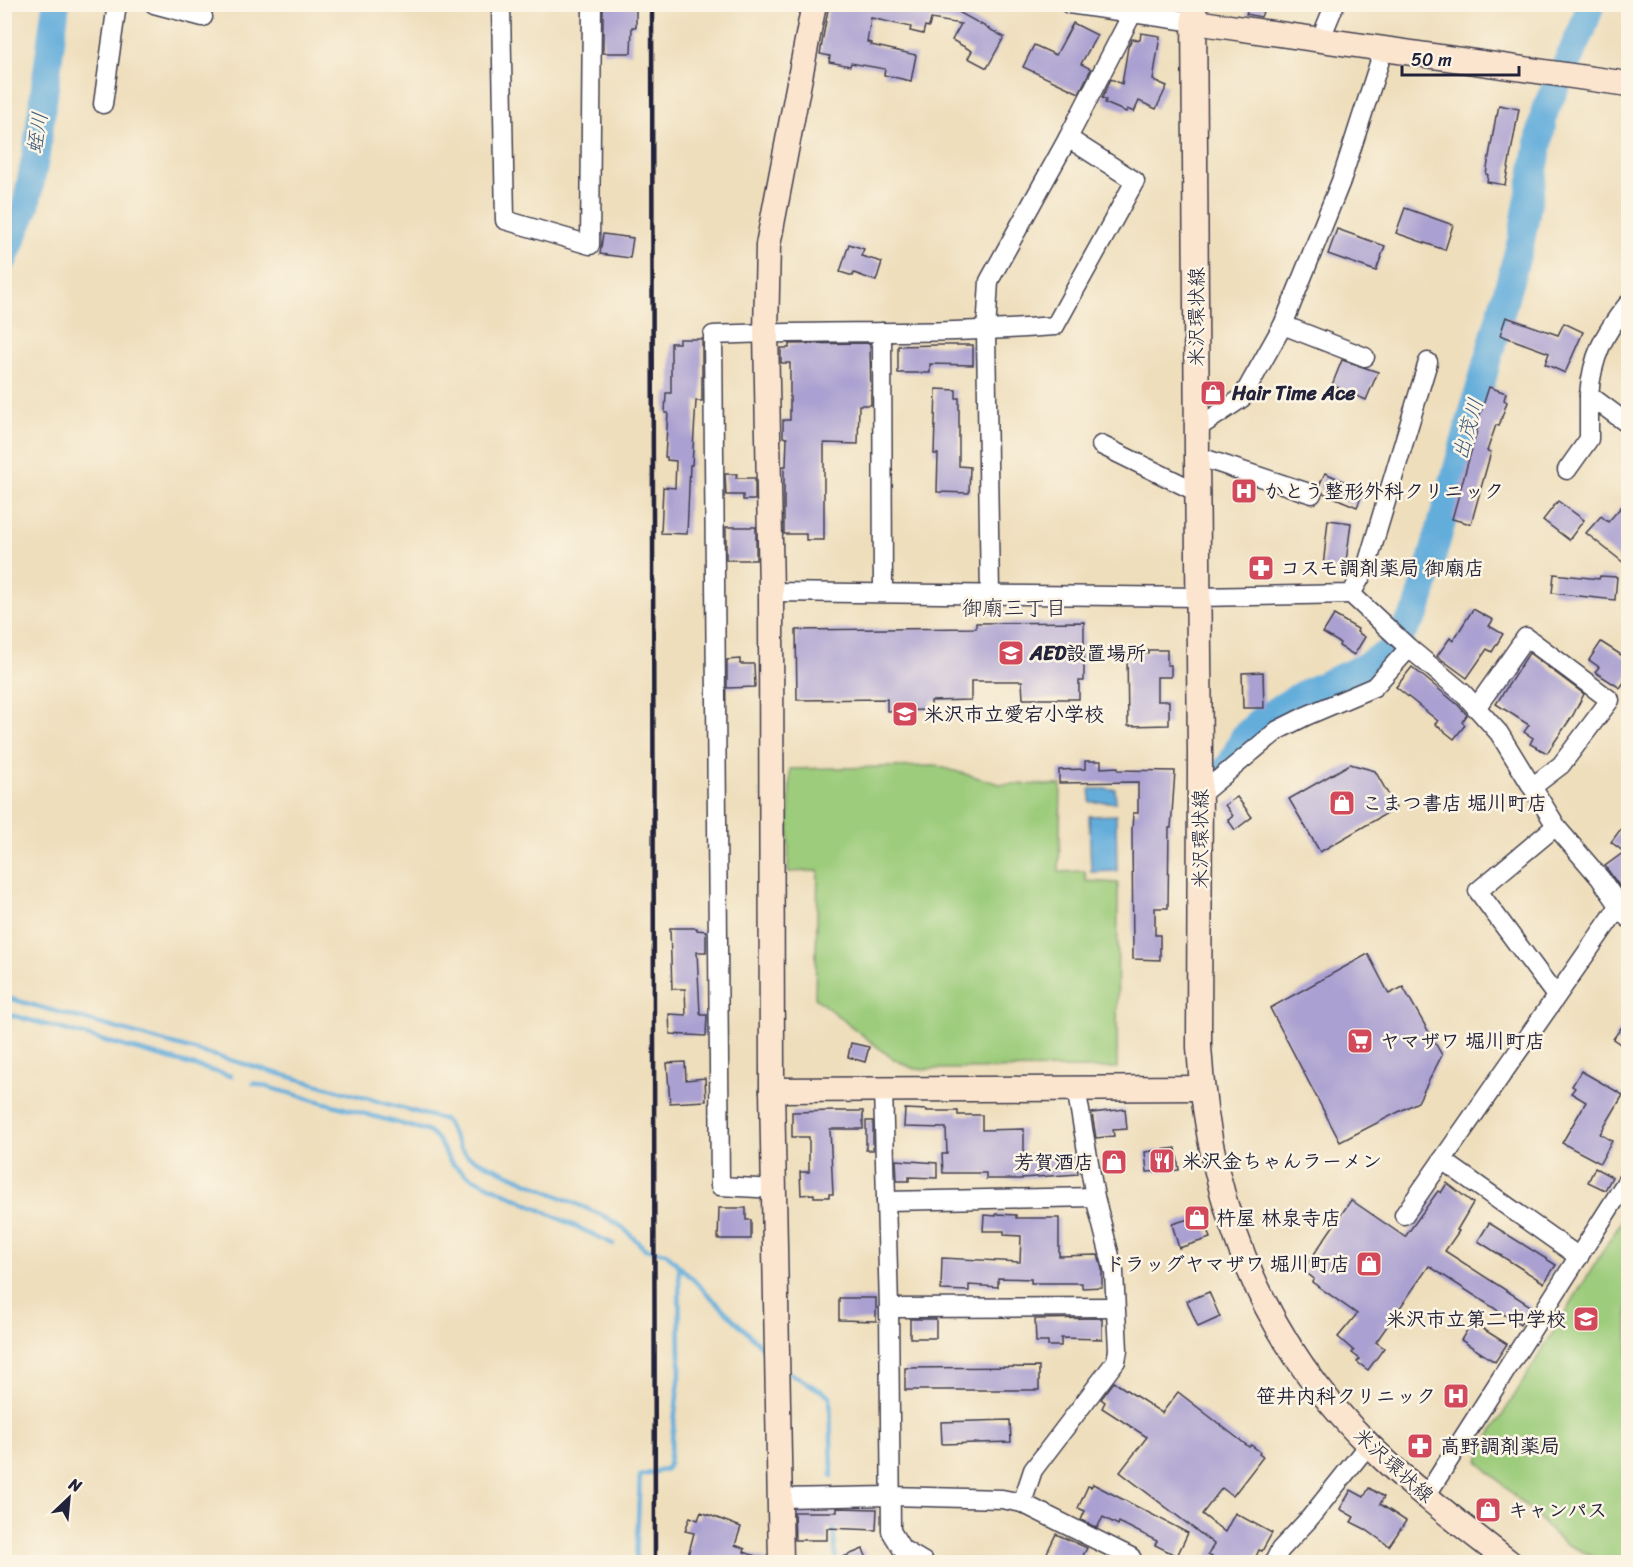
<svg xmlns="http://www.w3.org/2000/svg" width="1633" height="1567" font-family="Sriracha,'Klee One',sans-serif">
<rect width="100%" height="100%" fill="#fcf5e5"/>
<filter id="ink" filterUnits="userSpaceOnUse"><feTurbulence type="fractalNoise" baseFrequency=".0167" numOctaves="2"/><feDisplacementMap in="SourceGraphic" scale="12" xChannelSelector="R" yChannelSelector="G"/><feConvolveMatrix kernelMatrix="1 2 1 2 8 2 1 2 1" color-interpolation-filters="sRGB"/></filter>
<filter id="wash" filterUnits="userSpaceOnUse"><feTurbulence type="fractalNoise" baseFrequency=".008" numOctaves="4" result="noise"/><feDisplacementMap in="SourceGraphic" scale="24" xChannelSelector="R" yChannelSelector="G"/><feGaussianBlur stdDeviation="1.35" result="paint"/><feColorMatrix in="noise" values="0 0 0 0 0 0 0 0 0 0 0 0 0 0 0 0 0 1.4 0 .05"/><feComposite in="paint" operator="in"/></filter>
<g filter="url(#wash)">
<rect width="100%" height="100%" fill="#eedebc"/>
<g fill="#9dcc7b" stroke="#60775b" stroke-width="1.5">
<path d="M937 766 1000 784 1061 785 1059 872 1085 871 1086 881 1118 883 1117 1068 914 1069 892 1058 815 998 818 871 788 872 790 769Z"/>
<path d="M1628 1210V1560L1606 1562 1564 1543 1478 1461 1489 1437Z"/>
</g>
<g fill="#63addb" stroke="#42688b" stroke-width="1.5">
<path d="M1090 789H1115L1116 802H1090Z"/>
<path d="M1116 815 1117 871 1091 872 1089 816Z"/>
</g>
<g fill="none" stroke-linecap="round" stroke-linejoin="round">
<g stroke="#63addb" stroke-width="4.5">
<path d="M4 997 445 1120 461 1149 468 1156 606 1217 622 1227 645 1249 666 1253 763 1348"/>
<path d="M4 1013 231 1076"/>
<path d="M253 1083 427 1131C441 1138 442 1150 450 1161 455 1167 463 1172 469 1176L613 1244"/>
<path d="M790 1373 830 1396 832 1477"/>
<path d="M833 1524 836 1560 834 1562"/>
<path d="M636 1562 640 1476 666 1469 669 1464 680 1372 679 1266"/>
</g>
<g stroke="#63addb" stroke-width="28">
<path d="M4 259 26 206 36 154 56 4"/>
<path d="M1226 769 1232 762 1244 737 1261 720 1301 695 1362 668 1388 653 1417 611 1521 241 1545 110 1582 30 1591 4"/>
</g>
</g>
<g id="blocks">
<g fill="#aaa0d1">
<path d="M619 4H636V27H632L631 53H603V5Z"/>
<path d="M829 4 954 6 953 9 1004 37 987 68 968 58 972 51 952 40 961 24 931 19 929 27 925 26 923 34 910 31 911 27 871 18 867 42 872 43 871 45 916 55 911 81 884 75 885 69 851 63 850 66 829 62 830 56 820 54Z"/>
<path d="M1250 4H1266L1261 17 1246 14Z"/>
<path d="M1073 23 1097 35 1081 64 1091 69 1079 93 1023 67 1034 45 1056 55Z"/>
<path d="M1141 33 1160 36 1153 80 1167 86 1156 109 1139 101 1134 112 1127 109 1126 112 1105 103 1106 100 1102 98 1111 79 1122 84 1128 47 1132 39 1140 40Z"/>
<path d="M1499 105 1519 109 1505 185 1487 182 1488 175 1486 174 1496 116H1497Z"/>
<path d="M1405 208 1453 225 1445 250 1396 233Z"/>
<path d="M1337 229 1385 246 1376 271 1328 254Z"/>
<path d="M603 234 633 238 630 258 600 254Z"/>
<path d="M849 244 864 249 861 256 882 262 876 281 854 273 853 276 840 272Z"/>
<path d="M1506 317 1558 335 1564 323 1583 332 1565 373 1545 364 1549 353 1500 335Z"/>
<path d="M679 339H702V401H696L692 465H690L687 534 661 533 663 487 675 488 676 461 667 460V457H665L668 413H665L666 393H671V343H679Z"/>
<path d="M870 343 871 405H859L858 444 824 443V540H806V534H784V466H786L787 438 783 437V420H790V363H781V348H789V344Z"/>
<path d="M937 345H973V365L930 364V373H898V346Z"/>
<path d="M1342 360 1378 372 1366 400 1332 385Z"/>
<path d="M1489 387 1506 393 1504 400 1507 402 1499 426 1496 425 1487 451 1491 452 1471 524 1452 519 1478 427H1476Z"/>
<path d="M936 389 956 390V398H959V466L970 467 969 493 937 492 938 454H934Z"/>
<path d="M1325 473 1364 490 1357 507 1323 493 1319 486Z"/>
<path d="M725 474H737L736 478H755V500H743V495H726Z"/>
<path d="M1629 498V567L1586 533 1601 516 1608 522Z"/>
<path d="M1558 501 1584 520 1569 540 1543 520Z"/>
<path d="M1328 520 1351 523 1345 570 1323 567Z"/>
<rect x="726" y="527" width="30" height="33"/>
<path d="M1554 574 1599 579 1600 576 1617 577 1615 600 1552 593Z"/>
<path d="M1473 609 1493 620 1489 626 1503 634 1492 652 1487 649 1467 678 1437 656 1450 638 1453 641Z"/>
<path d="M1334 615 1358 629 1357 632 1365 637 1354 655 1339 646 1340 643 1323 633Z"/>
<path d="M1084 622V681H1079V699H1023L1022 681H971V700L931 701V710L887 711V699L797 700 796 630 976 628V623Z"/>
<path d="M1601 642 1629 660V675L1620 688 1595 672 1599 667 1589 660Z"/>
<path d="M1148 650H1167V665H1171V677H1157V701H1169V725L1128 726 1127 653H1148Z"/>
<path d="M1529 653 1584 694 1573 715 1547 753 1530 744 1533 738 1524 732 1529 725 1496 704Z"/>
<path d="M740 659V664H754L755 687 727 688V660Z"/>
<path d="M1412 667 1458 705 1467 715 1462 722 1465 725 1454 739 1435 724 1438 721 1396 687Z"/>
<path d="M1263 672 1264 708H1243L1242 673Z"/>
<path d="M1085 761H1101V768L1118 767V770L1175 771 1171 828H1169L1168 908H1155V935H1160V960L1133 959 1132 830 1133 813H1138V782L1059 783V770L1085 769Z"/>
<path d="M1350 764 1375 771 1396 808 1320 852 1289 799Z"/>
<path d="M1237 797 1252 817 1235 830 1228 820 1233 816 1225 805Z"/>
<path d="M1629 818V886L1622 890 1605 866 1624 852 1611 842Z"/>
<path d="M670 928H697V930L706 931V952H697L700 1013 701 1015H707L706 1036 670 1034 669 1014 686 1015 685 989H672Z"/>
<path d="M1368 954 1389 994 1403 987 1442 1055 1418 1102 1340 1142 1270 1008Z"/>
<path d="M1629 1017V1050L1613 1039Z"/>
<path d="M851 1043 869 1047 865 1062 848 1057Z"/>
<path d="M685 1062 686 1080 705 1078 706 1101 670 1103 667 1063Z"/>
<path d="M1581 1071 1623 1095 1600 1134 1612 1141 1600 1163 1562 1143 1586 1102 1571 1093 1575 1088 1572 1086Z"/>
<path d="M905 1109 927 1110V1111H958V1115H982V1130L1024 1129V1156L1076 1154 1078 1174 1022 1178V1179H986V1173H943L942 1154H947L946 1128 904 1127Z"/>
<path d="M1125 1109 1127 1129 1113 1130 1114 1136 1096 1138 1092 1113Z"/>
<path d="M836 1111H863V1129H830L833 1194H829V1197H814V1194L801 1195 800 1172H809V1137H792V1112Z"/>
<rect x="866" y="1121" width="7" height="29"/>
<path d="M1176 1148 1179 1170 1147 1172 1145 1152Z"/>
<path d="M896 1160 937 1163V1178L909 1177V1181H897Z"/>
<path d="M1595 1168 1612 1177 1605 1190 1588 1182Z"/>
<path d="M1447 1183 1473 1203 1457 1230 1459 1231 1445 1251 1532 1307 1520 1325 1429 1266 1376 1342 1384 1348 1368 1370 1357 1362 1360 1359 1352 1353 1354 1351 1338 1337 1357 1314 1312 1282 1314 1279 1303 1270 1351 1200 1405 1237 1438 1191 1441 1193Z"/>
<path d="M719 1208H746V1220H751V1239H718Z"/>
<path d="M996 1214 1016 1215V1218H1059V1256L1098 1255 1102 1269V1287L1082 1288V1283H1031V1279L998 1278V1287L969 1285V1291L941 1290 942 1258 1020 1262 1021 1236 1004 1235V1231H983L984 1215 996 1216Z"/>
<path d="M1202 1215 1210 1238 1179 1248 1172 1224Z"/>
<path d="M1489 1223 1556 1265 1544 1283 1478 1241Z"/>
<path d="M1209 1292 1220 1317 1198 1327 1187 1301Z"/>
<path d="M839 1298H876V1321L839 1320Z"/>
<path d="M1102 1318V1339L1061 1338V1346H1048V1342H1036L1035 1319Z"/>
<rect x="910" y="1319" width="26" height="19"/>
<path d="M1472 1322 1507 1344 1495 1362 1461 1340Z"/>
<path d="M1039 1367V1390H905V1368Z"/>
<path d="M1114 1382 1162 1413 1178 1392 1249 1447 1251 1445 1260 1452 1259 1454 1263 1457 1233 1496 1222 1488 1202 1514 1225 1532 1235 1513 1272 1533 1262 1551 1259 1550 1253 1563H1224L1208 1555 1214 1544 1120 1472 1147 1437 1102 1408 1105 1402 1101 1399Z"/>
<path d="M1010 1420 1011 1442 942 1444 941 1422Z"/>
<path d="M1093 1484 1188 1533 1177 1556 1155 1545 1157 1541 1119 1522 1118 1525 1103 1517 1097 1528 1081 1520 1085 1511 1078 1508 1088 1486 1091 1487Z"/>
<path d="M1369 1488 1384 1497 1380 1504 1406 1521 1389 1546 1365 1529 1351 1522 1354 1517 1340 1509 1351 1490 1364 1497Z"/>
<path d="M837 1508 877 1509 876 1530 827 1528V1540H795L794 1512H837Z"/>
<path d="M701 1512 741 1527 735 1545 745 1549 744 1552 767 1560V1563H686L694 1533 685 1531 690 1517 698 1520Z"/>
<path d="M1056 1534 1087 1548 1079 1563H1042Z"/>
<path d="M863 1549 869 1563H831V1562Z"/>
</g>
</g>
</g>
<g filter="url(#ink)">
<use href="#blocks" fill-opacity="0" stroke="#413e4e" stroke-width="1.5"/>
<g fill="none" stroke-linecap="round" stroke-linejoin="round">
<g stroke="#413e4e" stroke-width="21">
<g id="street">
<path d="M154 4 203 17"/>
<path d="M505 4 501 8 505 220 590 245 592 4"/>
<path d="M1069 4 1195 22"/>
<path d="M1320 40 1335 4"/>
<path d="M103 104 117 4"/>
<path d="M1628 304C1604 333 1592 357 1589 395L1628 424"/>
<path d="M1283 325 1365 357"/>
<path d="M882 332 883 593"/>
<path d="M1196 429 1242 398 1283 325 1341 181 1384 48"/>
<path d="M1101 445 1197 492"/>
<path d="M1197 456 1312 494"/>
<path d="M1567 470 1589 439V395"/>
<path d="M771 592 1198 597 1351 594 1366 568 1428 362"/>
<path d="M1351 594 1409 648 1463 693 1499 733 1558 829 1600 878 1628 918"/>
<path d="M990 595 986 332 989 281 1068 138 1132 14"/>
<path d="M1476 708 1526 637 1610 700 1561 765 1532 787"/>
<path d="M1201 794 1278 730 1306 716 1374 687 1409 648"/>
<path d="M1556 826 1478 891 1556 996"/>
<path d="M883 1089 889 1308 891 1531 902 1549 924 1562"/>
<path d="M1442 1160 1579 1257"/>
<path d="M774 1189 720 1186 713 335C827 330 941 335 1055 326L1135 181 1068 138"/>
<path d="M886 1201 1095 1197"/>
<path d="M1404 1215 1620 905"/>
<path d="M889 1308 1115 1307"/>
<path d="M1426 1496 1628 1179"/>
<path d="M781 1498 891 1496 1002 1499 1022 1503 1131 1557 1133 1562"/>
<path d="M1022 1503 1033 1470 1116 1361 1118 1350 1114 1272 1095 1197 1076 1088"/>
<path d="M1274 1562 1280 1550 1309 1519 1368 1445"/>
</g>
</g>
<g stroke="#413e4e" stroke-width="27">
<g id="secondary">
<path d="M1194 4 1197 456 1200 754 1199 1047C1208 1200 1259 1337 1370 1446 1413 1489 1462 1525 1509 1562"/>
<path d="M1195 22 1628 84"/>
<path d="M772 1090 1202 1088"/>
<path d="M781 1562 772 1090 771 592 766 332 768 245 814 4"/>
</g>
</g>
<use href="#street" stroke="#fff" stroke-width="18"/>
<use href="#secondary" stroke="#fce5cf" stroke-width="24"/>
<path stroke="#22223b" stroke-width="4.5" d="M652 4 655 1562"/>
</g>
</g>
<defs>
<g id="shop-square" transform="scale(1.35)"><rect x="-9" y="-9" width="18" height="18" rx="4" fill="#d1495b" stroke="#fcf5e5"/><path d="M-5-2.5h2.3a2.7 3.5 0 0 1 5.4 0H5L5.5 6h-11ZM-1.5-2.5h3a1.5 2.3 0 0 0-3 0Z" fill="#fff"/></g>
<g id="hospital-square" transform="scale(1.35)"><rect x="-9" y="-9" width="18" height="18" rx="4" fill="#d1495b" stroke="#fcf5e5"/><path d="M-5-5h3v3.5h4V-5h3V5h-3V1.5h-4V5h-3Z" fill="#fff"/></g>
<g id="pharmacy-square" transform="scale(1.35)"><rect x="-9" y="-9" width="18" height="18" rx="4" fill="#d1495b" stroke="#fcf5e5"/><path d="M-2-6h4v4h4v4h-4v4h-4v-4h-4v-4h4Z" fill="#fff"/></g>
<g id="school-square" transform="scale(1.35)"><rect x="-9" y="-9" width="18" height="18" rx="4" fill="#d1495b" stroke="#fcf5e5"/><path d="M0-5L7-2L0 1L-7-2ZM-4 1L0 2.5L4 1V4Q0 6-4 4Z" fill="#fff"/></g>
<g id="supermarket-square" transform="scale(1.35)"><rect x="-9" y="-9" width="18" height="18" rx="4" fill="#d1495b" stroke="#fcf5e5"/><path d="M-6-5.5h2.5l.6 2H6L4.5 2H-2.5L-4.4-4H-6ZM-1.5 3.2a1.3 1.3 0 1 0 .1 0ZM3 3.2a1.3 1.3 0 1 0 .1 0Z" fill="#fff"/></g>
<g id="restaurant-square" transform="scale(1.35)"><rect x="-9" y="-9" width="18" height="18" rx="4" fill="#d1495b" stroke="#fcf5e5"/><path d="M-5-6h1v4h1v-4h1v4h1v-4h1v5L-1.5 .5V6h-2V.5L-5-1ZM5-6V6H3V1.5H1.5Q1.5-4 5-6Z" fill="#fff"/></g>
</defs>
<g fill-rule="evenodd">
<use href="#shop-square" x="1213" y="393"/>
<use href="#hospital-square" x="1244" y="491"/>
<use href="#pharmacy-square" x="1261" y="568"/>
<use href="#school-square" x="1011" y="653"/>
<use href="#school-square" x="905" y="714"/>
<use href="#shop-square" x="1342" y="803"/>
<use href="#supermarket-square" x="1360" y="1041"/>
<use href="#restaurant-square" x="1162" y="1161"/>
<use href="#shop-square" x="1114" y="1162"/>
<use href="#shop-square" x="1197" y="1218"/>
<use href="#shop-square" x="1369" y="1264"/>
<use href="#school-square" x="1586" y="1319"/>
<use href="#hospital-square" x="1456" y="1396"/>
<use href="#pharmacy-square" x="1420" y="1446"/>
<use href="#shop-square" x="1488" y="1510"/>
</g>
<g text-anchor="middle" stroke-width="5" stroke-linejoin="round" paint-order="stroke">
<g font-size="20" fill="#22223b" stroke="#fcf5e5">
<text transform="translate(1196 317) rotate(-90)" y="7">米沢環状線</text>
<text transform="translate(1200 839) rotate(-90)" y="7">米沢環状線</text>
<text transform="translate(1394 1465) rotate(42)" y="7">米沢環状線</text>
</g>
<g font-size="20" font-weight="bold" fill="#22223b" stroke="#fcf5e5" text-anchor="start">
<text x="1232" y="400">Hair Time Ace</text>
<text x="1264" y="498">かとう整形外科クリニック</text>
<text x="1280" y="575">コスモ調剤薬局 御廟店</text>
<text x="1030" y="660">AED設置場所</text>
<text x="924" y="721">米沢市立愛宕小学校</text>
<text x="1362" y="810">こまつ書店 堀川町店</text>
<text x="1380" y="1048">ヤマザワ 堀川町店</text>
<text x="1182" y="1168">米沢金ちゃんラーメン</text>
<text x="1094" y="1169" text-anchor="end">芳賀酒店</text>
<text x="1216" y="1225">杵屋 林泉寺店</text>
<text x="1350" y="1271" text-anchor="end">ドラッグヤマザワ 堀川町店</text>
<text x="1566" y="1326" text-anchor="end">米沢市立第二中学校</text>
<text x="1436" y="1403" text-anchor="end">笹井内科クリニック</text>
<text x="1440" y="1453">高野調剤薬局</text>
<text x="1508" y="1517">キャンパス</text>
</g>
<g font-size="21" font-style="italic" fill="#3c5a7b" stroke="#fcf5e5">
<text transform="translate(37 133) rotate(-81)" y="7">蛭川</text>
<text transform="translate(1468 429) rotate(-74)" y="7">出茂川</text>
</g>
<g font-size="21" fill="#22223b" stroke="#fcf5e5">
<text x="1014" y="615">御廟三丁目</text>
</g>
</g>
<rect width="1633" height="1567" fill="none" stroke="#fcf5e5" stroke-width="24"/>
<g transform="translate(69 1498) rotate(26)" stroke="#fcf5e5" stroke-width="4.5" paint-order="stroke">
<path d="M0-4.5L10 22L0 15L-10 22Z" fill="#22223b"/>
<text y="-9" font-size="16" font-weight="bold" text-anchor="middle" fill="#22223b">N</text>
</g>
<path d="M1402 66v9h117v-9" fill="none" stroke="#22223b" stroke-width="3"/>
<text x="1411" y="66" font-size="18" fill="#22223b" stroke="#fcf5e5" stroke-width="4.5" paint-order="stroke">50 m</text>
</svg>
